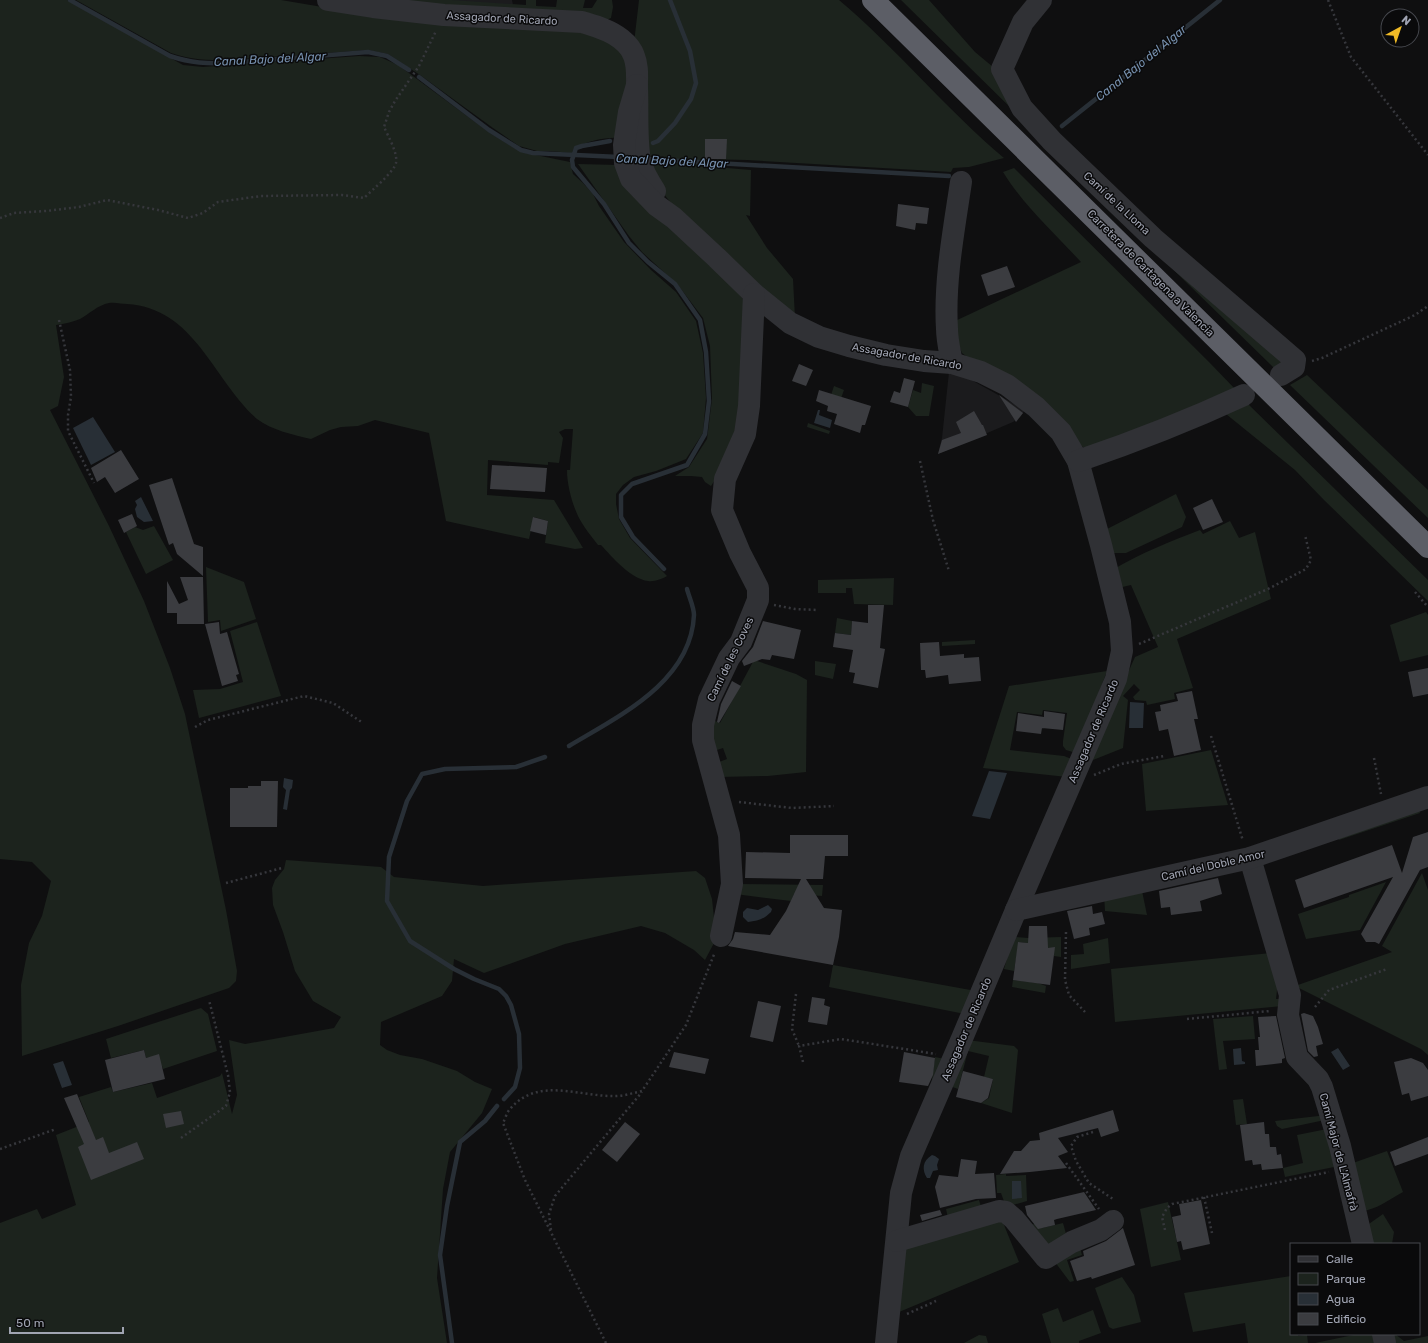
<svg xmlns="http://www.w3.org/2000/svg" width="1428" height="1343" font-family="Rubik,sans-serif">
<rect width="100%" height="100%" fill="#0f0f10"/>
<g fill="#1b1b1d">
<path d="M387 0H512L513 5Z"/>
<path d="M949 372 966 377 1025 410 1020 417 1013 422 938 454 942 438Z"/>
</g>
<g fill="#1c231d">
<path d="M0 0H67L183 65 203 67 359 56 380 57 398 65 490 133 516 149 526 153 570 162 573 174 583 183 593 194 599 206 624 242 651 270 676 292 696 321 703 353 706 398 703 433 686 459 656 471 634 477 623 485 616 494V504L619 519 630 538 667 576C662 579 654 582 648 581 631 579 612 557 601 545H598C591 536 583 526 578 516 572 503 567 485 567 470H570L573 429H565L559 432 563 438 559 463 548 462V465L488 460 487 495 554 500 583 548 575 549 545 543 548 521 534 517 529 539 446 521 429 433 375 420 358 426 341 427 330 430 311 439C294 435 271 430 257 419 213 380 195 308 127 304 122 304 115 302 109 303 98 305 89 314 80 319 73 322 64 324 56 325L64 377 58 406 50 410 109 526 144 601 170 668 185 714 226 910 237 971 236 981 229 988 118 1026 22 1056 21 985 29 943 42 916 51 881 32 862 0 859Z"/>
<path d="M76 0H281L399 20 586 32 610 42 622 52 629 75 621 138C605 137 588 141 574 148L572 153 549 151H537L519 146 493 128 420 75 388 54 368 50 228 60C207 60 191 60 171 53Z"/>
<path d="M408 0H452L526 5V0H536V6L556 7 557 0H585L583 8H592L597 0H612L613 7 611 18 604 21 409 2Z"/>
<path d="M639 0H839C897 49 946 109 1004 158L969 167 953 168 951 172 747 160 703 159 706 165 715 167 751 170 750 216 746 215 767 248 793 279 795 318 679 213 659 188 650 164H665L664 157 645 155 634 43Z"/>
<path d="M901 0H929L975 52 993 67 1023 120Z"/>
<path d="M1057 156 1288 361 1275 369Z"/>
<path d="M578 164 618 165 737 287 745 303 746 400 722 469 711 486 705 482 702 477 691 476H675L689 467 707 439 712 399 710 346 703 318 678 285 642 252 629 236Z"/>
<path d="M1014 168 1209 362 1236 390 1090 448 1083 447 962 353 959 346 953 322 1081 262C1054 233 1024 206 1003 172Z"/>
<path d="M1307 375 1428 490V518L1290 385Z"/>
<path d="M922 383 934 386 929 416H916L908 407 913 390 921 393Z"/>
<path d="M834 386 844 390 838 407 828 404Z"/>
<path d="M1247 403 1428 580V601L1324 500 1295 470 1226 414Z"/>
<path d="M808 423 830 431 829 434 807 427Z"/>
<path d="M1176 494 1186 517 1182 527 1126 553H1111L1105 530Z"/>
<path d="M1230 521 1239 538 1255 532 1271 599 1177 639 1193 688 1174 693 1175 699 1147 705 1146 701 1135 700 1133 697 1140 690 1134 684 1123 696 1128 700 1123 748 1088 762 1135 657 1158 647 1131 585 1118 588 1114 569C1141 553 1171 541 1200 530L1203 534Z"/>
<path d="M154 526 173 560 146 574 126 532 135 527 143 530Z"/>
<path d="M206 567 244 582 256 619 221 631 220 620 208 622Z"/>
<path d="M894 578 893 605 854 604 852 588H846V593H818V580Z"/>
<path d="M1426 612 1428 615V655L1400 662 1390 625Z"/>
<path d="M837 618 852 621 851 635 835 633Z"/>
<path d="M257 622 281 696 199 718 193 690 220 689 243 682 230 631Z"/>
<path d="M975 640V644L942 646V642Z"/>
<path d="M754 660 796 674 807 680 806 772 768 776 718 777 714 764 727 759 723 748 714 751 710 719 720 723Z"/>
<path d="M815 661 836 664 833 679 815 675Z"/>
<path d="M1107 671 1076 753 1066 750 1063 746V741L1067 713 1043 710 1042 715 1017 712 1010 750 1064 756 1074 760 1067 777 983 768 1009 686Z"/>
<path d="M1211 750 1228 805 1146 811 1142 764Z"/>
<path d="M1418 807 1420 813 1339 840 1336 834Z"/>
<path d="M286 860 381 867 394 877 483 886 696 871 705 878 712 899 715 927 714 943 705 960 694 950 665 933 641 926 565 944 484 973 454 959 452 981 442 996 381 1022 380 1045 387 1050 400 1055 422 1059 457 1071 475 1082 492 1089 482 1113 450 1152 443 1189 437 1278 447 1343H0V1223L37 1209 42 1219 76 1205 56 1135 89 1122 79 1097 111 1087 113 1092 152 1083 157 1098 220 1076 222 1073 232 1114 237 1095 229 1040 245 1044 334 1028 341 1017 313 1001 295 971 283 932 273 905 272 888 275 880 284 869Z"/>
<path d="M1422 873 1428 890V1055L1421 1049 1295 986 1392 952 1382 946Z"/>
<path d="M1386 882 1360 930 1306 939 1298 914 1349 897V895Z"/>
<path d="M737 884 823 885 822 896 794 894 791 901 735 894Z"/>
<path d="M1141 886 1147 915 1105 911 1104 894Z"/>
<path d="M1016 937 1028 938 1061 937V957L1054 956V953L1044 945 1019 942 1014 971 1004 969 1008 955Z"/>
<path d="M1108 938 1110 963 1071 969V955L1084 954 1083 944Z"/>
<path d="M1271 953 1282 991 1277 990 1276 999H1282V1006L1115 1022 1111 969Z"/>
<path d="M833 965 976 991 965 1014 829 987Z"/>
<path d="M1013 980 1038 983 1046 986 1045 993 1012 987Z"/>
<path d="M201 1008 208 1014 217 1051 163 1069 162 1066 156 1067 150 1057 146 1058 144 1050 111 1058 106 1039Z"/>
<path d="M1253 1016 1255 1039 1223 1041 1227 1069 1219 1070 1213 1019Z"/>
<path d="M967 1040 1014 1046 1018 1050 1012 1113 981 1103 989 1098 993 1079 984 1077 989 1056 968 1051 958 1089 950 1086Z"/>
<path d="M935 1057 945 1059 931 1087Z"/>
<path d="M1243 1099 1247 1124 1236 1125 1233 1100Z"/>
<path d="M1327 1115 1325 1120 1282 1129 1277 1126 1275 1121Z"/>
<path d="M1327 1129 1334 1167 1285 1177 1283 1168 1303 1163 1297 1135Z"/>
<path d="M1387 1151 1403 1192C1390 1199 1376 1210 1362 1211L1350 1164Z"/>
<path d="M1006 1174V1176L1026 1175 1027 1201 1006 1207 1001 1193H997L996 1175Z"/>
<path d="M979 1200 983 1213 949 1222 946 1209Z"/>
<path d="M1168 1202 1181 1260 1151 1267 1140 1209Z"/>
<path d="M1383 1214 1394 1232 1392 1244H1367L1366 1226Z"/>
<path d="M1000 1215 1019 1262 899 1312 905 1241Z"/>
<path d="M1040 1223 1042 1228 1063 1223 1068 1241 1045 1250 1029 1225Z"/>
<path d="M1079 1245 1082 1255 1067 1260 1074 1281 1070 1282 1055 1262Z"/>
<path d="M1291 1276V1334H1298V1336L1307 1335 1308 1343H1248L1245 1323 1193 1332 1184 1293Z"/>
<path d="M1122 1277 1134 1295 1141 1322 1113 1329 1109 1327 1095 1288Z"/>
<path d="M1058 1308 1063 1322 1093 1310 1101 1333 1079 1341V1343H1051L1042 1314Z"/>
<path d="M1358 1334H1377L1380 1343H1315Z"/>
<path d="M1386 1334H1395L1404 1341 1428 1336V1343H1392Z"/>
<path d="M979 1335 986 1336 988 1343H964Z"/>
</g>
<g fill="#282f36">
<path d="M818 410H820L819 415 832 420 830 428 814 423Z"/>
<path d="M93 417 115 452 91 465 73 428Z"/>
<path d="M141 497 153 521 144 522 137 517 135 509 137 505 135 501Z"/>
<path d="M1130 702 1144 703 1143 728H1129Z"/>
<path d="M989 771 1007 773 990 819 972 816Z"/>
<path d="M284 778 293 780 292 788 290 790 287 810 283 809 286 790 283 787Z"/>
<path d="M768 905 772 909 771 912C764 919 758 921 748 922L743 917V912L747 908 758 910Z"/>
<path d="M1241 1048 1242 1061 1245 1062V1064L1234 1065 1233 1049Z"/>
<path d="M1338 1048 1350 1066 1343 1070 1331 1052Z"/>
<path d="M63 1061 72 1085 62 1088 53 1064Z"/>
<path d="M932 1155 935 1156 939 1159 937 1165 938 1170 933 1171 930 1178H927C922 1170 922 1161 932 1155Z"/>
<path d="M1012 1181H1021L1022 1198 1012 1199Z"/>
</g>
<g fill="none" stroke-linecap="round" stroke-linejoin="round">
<g stroke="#282f36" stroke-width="4.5">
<path d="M70 0 170 56C191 63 207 64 229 63L368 52 387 56 409 70"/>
<path d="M419 77 489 130 521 150 533 153 619 157"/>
<path d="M1062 126 1220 0"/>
<path d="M610 141 582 146 576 148 572 160 573 167 604 204 629 243 648 262 675 284 700 320 706 352 709 401 705 434 687 465 632 484 621 495V517L633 537 664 569"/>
<path d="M653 143 658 141 675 123 691 99 696 83 690 51 670 0"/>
<path d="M645 159 949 176"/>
<path d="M569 746C619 716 691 682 694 615 694 607 689 597 687 589"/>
<path d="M504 1099 515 1087 520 1068 519 1034 511 1005 506 996 499 989 474 979 454 969 410 941 387 901 389 857 407 801 422 774 445 769 516 767 545 757"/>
<path d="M452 1343 440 1255 447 1206 460 1142 485 1121 497 1106"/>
</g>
</g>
<g fill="#3b3c40">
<path d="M705 139H727L726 159H705Z"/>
<path d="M898 204 929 208 927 224 916 223 915 230 896 226Z"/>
<path d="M1007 266 1015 287 988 296 981 275Z"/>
<path d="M799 364 813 370 806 386 792 381Z"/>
<path d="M904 378 915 381 908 407 890 402 894 391 900 393Z"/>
<path d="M819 390 871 406 865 425H862L860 433 834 424 837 414 827 411 828 406 816 401Z"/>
<path d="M999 395 1023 413 1016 422Z"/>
<path d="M974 411 982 425H983L987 435 938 454 942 440 961 433 956 422Z"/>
<path d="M121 450 139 479 115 493 105 477 97 482 91 468Z"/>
<path d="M492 465 547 468 545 492 490 489Z"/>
<path d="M172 478 194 544 203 547V576L177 554 173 543 169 545 149 485Z"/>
<path d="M1212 499 1223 522 1203 530 1193 508Z"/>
<path d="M132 514 137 526 124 533 118 520Z"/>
<path d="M533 517 548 521 546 535 530 531Z"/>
<path d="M180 577H203L204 624H177V613H167V581L179 604 188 600Z"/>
<path d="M868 605H884L880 648 885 649 878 688 853 683 855 673 849 672 853 650 833 647 835 633 851 635 852 621 868 623Z"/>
<path d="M763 621 801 630 794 659 772 655 770 660 762 659 744 666 742 661 753 647Z"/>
<path d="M219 622 220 634 227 632 239 674 236 675 238 681 222 686 205 624Z"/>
<path d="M939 642 940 656 964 654V658L979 657 981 681 949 684 948 675 926 678 925 670H921L920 643Z"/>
<path d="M1428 668V694L1413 697 1408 672Z"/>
<path d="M732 681 741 686 719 723 717 722 721 704Z"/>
<path d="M1192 691 1198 719H1194L1201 750 1174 756 1168 729 1159 731 1155 712 1161 711 1160 705 1178 701 1176 694Z"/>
<path d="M1044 711 1065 714 1063 730 1042 728 1043 722 1041 734 1016 731 1018 713 1044 717Z"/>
<path d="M261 781H278L277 827H230V788H248V786H261Z"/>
<path d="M1428 832V867L1420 870 1379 944 1375 942H1366L1361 934 1393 877 1304 908 1295 880 1392 845 1402 873 1413 837Z"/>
<path d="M790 835H848V856H825L823 879H806L824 908 842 910 839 937 833 965 728 946 733 939 735 932 770 935 786 911 801 879 745 878 746 852 790 853Z"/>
<path d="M1218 878 1222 894 1200 901 1202 911 1171 915 1170 907 1161 908 1159 891Z"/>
<path d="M1092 906 1093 914 1102 912 1105 924 1089 928 1090 935 1074 939 1067 911Z"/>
<path d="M1029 926H1047L1048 948 1055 947 1050 985 1013 980 1018 942 1028 943Z"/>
<path d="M812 997 825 999 824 1005 830 1007 827 1025 808 1022Z"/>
<path d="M758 1001 781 1006 773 1042 750 1037Z"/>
<path d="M1304 1013 1313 1016 1318 1027 1323 1044 1316 1046 1318 1056 1314 1057 1308 1051 1301 1014Z"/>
<path d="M1276 1016 1285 1058 1282 1059V1063L1256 1066 1255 1050H1259L1258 1037H1260L1258 1017Z"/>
<path d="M144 1050 146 1058 159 1054 165 1079 113 1092 105 1060Z"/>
<path d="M674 1052 709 1059 705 1074 669 1067Z"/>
<path d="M904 1052 935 1058 933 1075 928 1086 899 1082Z"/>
<path d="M1411 1058 1423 1063 1428 1070V1096L1411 1101 1409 1093 1402 1095 1394 1062Z"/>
<path d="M963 1071 993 1079 988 1098 981 1103 956 1097Z"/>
<path d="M77 1094 96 1140 103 1137 109 1153 137 1142 144 1159 91 1180 78 1147 84 1144 64 1098Z"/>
<path d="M1113 1110 1119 1131 1101 1137 1098 1128 1058 1138 1068 1152 1058 1156 1067 1168 1030 1172 1000 1174 1014 1151H1021L1030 1141 1040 1140 1039 1133Z"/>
<path d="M181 1111 184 1124 166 1128 163 1114Z"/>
<path d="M625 1122 640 1134 617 1162 602 1150Z"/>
<path d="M1264 1122 1265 1134H1269L1270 1147H1276L1277 1155 1281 1154 1283 1168 1262 1170 1261 1164 1253 1165 1252 1160 1245 1161 1240 1125Z"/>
<path d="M1428 1137V1154L1395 1166 1390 1152Z"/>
<path d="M961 1159 977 1161 975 1174 994 1173 996 1198 976 1199 940 1208 935 1187 939 1175 958 1177Z"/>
<path d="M1084 1192 1096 1210 1057 1219 1054 1220 1055 1225 1038 1229 1027 1215 1025 1206Z"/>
<path d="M1201 1200 1210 1244 1183 1250 1181 1241 1177 1242 1172 1217 1181 1215 1179 1204Z"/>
<path d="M940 1210 942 1215 922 1221 920 1215Z"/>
<path d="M1123 1228 1135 1265 1092 1279 1091 1277 1077 1281 1070 1261 1084 1256 1083 1251 1106 1241Z"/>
</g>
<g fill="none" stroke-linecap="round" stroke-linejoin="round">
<g stroke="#36373c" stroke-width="2.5" stroke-dasharray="2 3" stroke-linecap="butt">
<path d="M1328 0 1351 57 1428 155"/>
<path d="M0 218 14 213 46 211 79 207 107 200 158 210 188 218 203 213 218 202 261 196 342 195 364 198C371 191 394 172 396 163 398 153 388 136 384 127L389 112 395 101 419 66 436 31"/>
<path d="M59 320 70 370 71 397 68 415V431L94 483"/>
<path d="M1312 361 1322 358 1415 315 1428 306"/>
<path d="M920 461 933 520 949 571"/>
<path d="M1415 592 1428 607"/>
<path d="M774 605 795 609 818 610"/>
<path d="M1139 644 1268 589 1306 569 1311 560 1305 535"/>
<path d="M195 727 208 720 304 696 333 703 363 723"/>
<path d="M1211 736 1243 841"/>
<path d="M1374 758 1381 794"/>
<path d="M1094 775 1121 764 1164 756"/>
<path d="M739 802 792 808 834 806"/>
<path d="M226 883 282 868"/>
<path d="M1066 932 1065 980 1069 995 1085 1012"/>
<path d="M796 994 792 1029 799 1046"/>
<path d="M1315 1007 1329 990 1387 969"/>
<path d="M1187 1019 1270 1011"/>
<path d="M803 1062 799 1046 841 1039 936 1054"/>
<path d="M1093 1132 1077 1137 1071 1146 1076 1161 1089 1183 1113 1199"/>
<path d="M181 1138 226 1106 230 1092 228 1075 209 1000"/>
<path d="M0 1149 56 1129"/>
<path d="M1066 1163 1099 1209"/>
<path d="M1204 1197 1212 1233"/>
<path d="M551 1230 549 1214 555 1196 642 1092"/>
<path d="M1165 1230 1162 1217 1167 1208 1172 1204 1329 1172"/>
<path d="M907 1314 936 1301"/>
<path d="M606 1343 525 1180 503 1123C505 1119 507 1112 510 1109 538 1076 579 1097 615 1096 624 1096 633 1093 642 1091L686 1025 715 952"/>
</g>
<g stroke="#303135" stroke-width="22">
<path d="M328 0 373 7 444 15 582 22C595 26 610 30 621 39 626 43 632 50 634 56 638 66 637 76 637 87 638 110 636 139 640 161 643 172 649 182 655 191"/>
<path d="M1041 0 1023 22 1002 69 1022 108 1052 141 1153 238 1295 360 1294 367 1281 375"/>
<path d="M637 85 629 112 624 145 625 163 631 179 656 205 674 218 717 258 754 294 790 323 819 337 849 346 886 355 924 361 952 363 981 372 1007 385 1036 407 1061 432 1078 461 1101 545 1120 622 1122 651 1116 679 1016 910 963 1036 911 1156 901 1193 886 1343"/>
<path d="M952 363C950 352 947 340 947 329 944 282 954 229 961 182"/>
<path d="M1078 461C1134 442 1190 420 1244 395"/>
<path d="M1250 858 1290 995 1288 1015 1297 1057 1318 1079 1322 1087 1340 1146 1363 1244"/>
<path d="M1016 910 1250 858 1428 797"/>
<path d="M721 936 732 884 729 835 703 740V725L709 700 729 658 741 642 758 600V588L740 553 722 510 725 479 745 434 749 406 754 294"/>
<path d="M897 1241 999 1211 1006 1212 1014 1219 1046 1258 1072 1242 1101 1230 1113 1221"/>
<path d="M1383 1334 1385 1343"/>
</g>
<path stroke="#5c5e66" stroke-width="22" d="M873 0 1428 547"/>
</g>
<g text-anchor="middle" stroke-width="3" stroke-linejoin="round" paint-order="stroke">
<g font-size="11" fill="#a0a4b2" stroke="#0a0a0b">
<text transform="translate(502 18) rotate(3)" y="4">Assagador de Ricardo</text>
<text transform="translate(1117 203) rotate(43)" y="4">Camí de la Lloma</text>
<text transform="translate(1151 273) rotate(45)" y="4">Carretera de Cartagena a Valencia</text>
<text transform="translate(907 356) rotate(10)" y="4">Assagador de Ricardo</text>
<text transform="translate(730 659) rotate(-64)" y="4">Camí de les Coves</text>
<text transform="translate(1093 731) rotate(-67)" y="4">Assagador de Ricardo</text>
<text transform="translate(1213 865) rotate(-13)" y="4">Camí del Doble Amor</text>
<text transform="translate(966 1029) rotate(-67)" y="4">Assagador de Ricardo</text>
<text transform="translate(1339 1152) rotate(75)" y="4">Camí Major de L'Almafrà</text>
</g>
<g font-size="12" font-style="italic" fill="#7690ae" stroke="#0a0a0b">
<text transform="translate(270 59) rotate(-3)" y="4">Canal Bajo del Algar</text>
<text transform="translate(1141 63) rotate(-39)" y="4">Canal Bajo del Algar</text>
<text transform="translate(672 161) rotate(3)" y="4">Canal Bajo del Algar</text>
</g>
</g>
<rect x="1290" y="1243" width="130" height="92" fill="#0a0a0b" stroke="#46484e"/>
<rect x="1298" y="1256" width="20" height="6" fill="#303135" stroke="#46484e"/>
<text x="1326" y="1263" font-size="12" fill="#a0a4b2">Calle</text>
<rect x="1298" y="1273" width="20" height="12" fill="#1c231d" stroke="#46484e"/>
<text x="1326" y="1283" font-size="12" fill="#a0a4b2">Parque</text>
<rect x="1298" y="1293" width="20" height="12" fill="#282f36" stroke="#46484e"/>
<text x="1326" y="1303" font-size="12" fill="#a0a4b2">Agua</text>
<rect x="1298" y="1313" width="20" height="12" fill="#3b3c40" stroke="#46484e"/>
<text x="1326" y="1323" font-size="12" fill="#a0a4b2">Edificio</text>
<g transform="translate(1400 28) rotate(40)"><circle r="19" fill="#0a0a0b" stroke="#46484e"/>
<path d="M0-3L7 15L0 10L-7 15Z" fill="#f1bb26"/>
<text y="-6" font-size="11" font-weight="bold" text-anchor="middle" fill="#a0a4b2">N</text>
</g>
<path d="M10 1327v6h113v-6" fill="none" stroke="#a0a4b2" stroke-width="2"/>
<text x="16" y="1327" font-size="12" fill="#a0a4b2" stroke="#0a0a0b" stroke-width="3" paint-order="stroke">50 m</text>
</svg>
